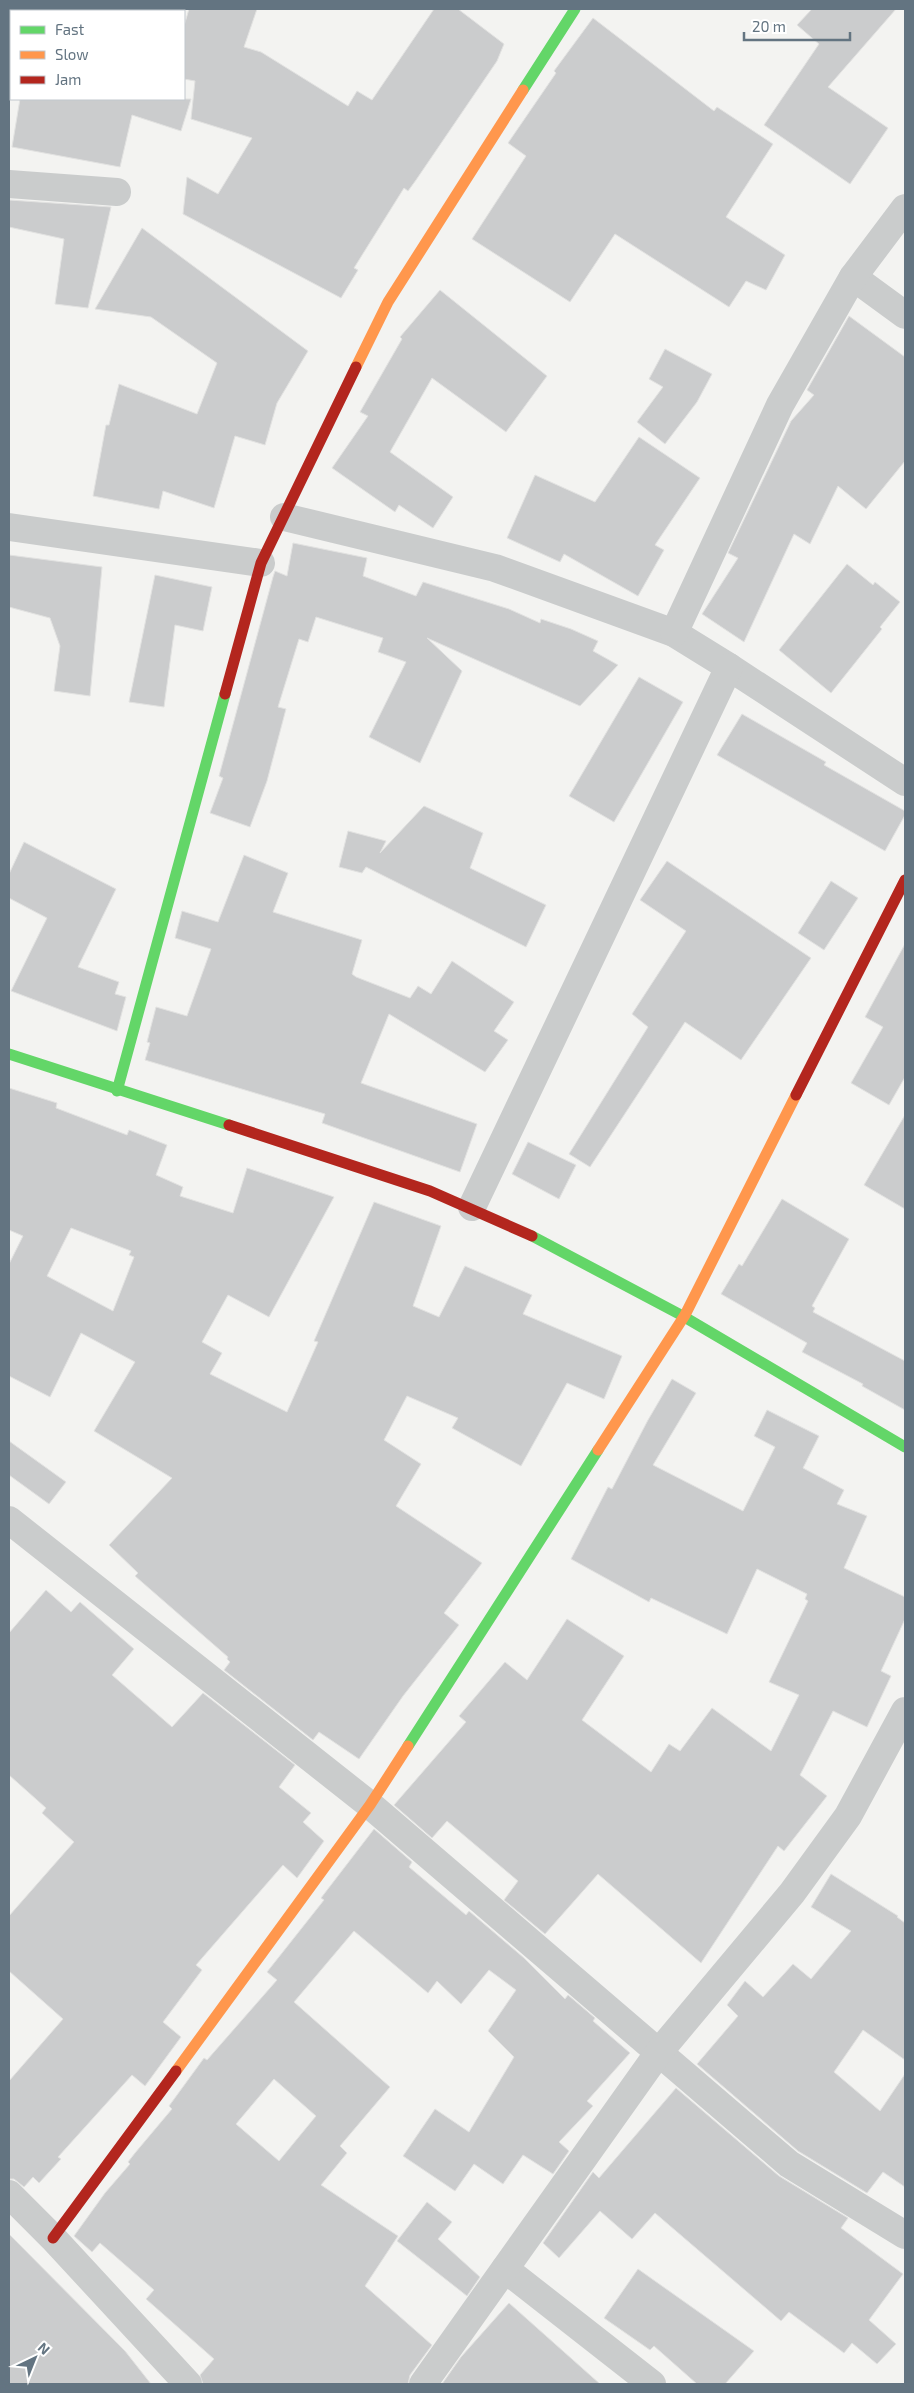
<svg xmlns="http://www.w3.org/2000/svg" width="914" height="2393" font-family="'Exo 2',sans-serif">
<rect width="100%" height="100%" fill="#f3f3f1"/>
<g fill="#cbcccd" stroke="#e2e2e1" fill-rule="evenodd">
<path d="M189 9H257L244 47 261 52 348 106 357 91 372 100 434 9H458L504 44 497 61 416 180 408 191 404 188 354 268 358 270 341 298 183 214 187 177 218 194 252 138 191 119 195 81 184 79V26Z"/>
<path d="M812 9H896L828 87 888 128 850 184 764 125 819 44 797 25Z"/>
<path d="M593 18 714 111 717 107 773 144 726 217 785 255 766 290 746 281 729 307 615 234 570 302 472 239 526 156 508 143 556 73 554 71Z"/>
<path d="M20 99H191L181 131 132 115 120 167 12 147Z"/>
<path d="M9 200 111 207 88 308 55 304 64 239 9 227Z"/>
<path d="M142 228 308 351 277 403 265 445 235 436 214 508 163 491 159 509 93 496 106 425H109L119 384 197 414 217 363 151 317 95 309Z"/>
<path d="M440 290 547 376 506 432 432 378 390 452 453 497 433 528 399 505 395 512 332 468 368 416 360 412 402 339 400 337Z"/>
<path d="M849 316 905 357V461L866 509 838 486 810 544 794 534 744 642 702 614 738 558 728 553 791 421 814 395 807 390Z"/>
<path d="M665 349 712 374 697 402 665 444 637 422 663 387 649 379Z"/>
<path d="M639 437 700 478 655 545 664 550 638 596 564 554 560 562 507 538 535 475 595 502Z"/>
<path d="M293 543 367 558 363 576 416 596 423 582 509 609 540 623 541 619 571 629 598 641 593 651 618 665 580 706 427 638 462 671 420 763 369 737 406 662 378 652 383 638 316 617 308 642 299 639 278 707 286 709 267 781 250 827 210 813 223 778 219 776 273 577 275 571 287 576Z"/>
<path d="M9 555 102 567 90 696 54 691 60 646 50 618 9 607Z"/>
<path d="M847 564 873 585 875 582 900 602 880 627 882 629 831 693 779 650Z"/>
<path d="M155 575 212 587 203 631 175 625 164 707 129 702Z"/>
<path d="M639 677 683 702 614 822 569 796Z"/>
<path d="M742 714 826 762 824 765 905 811V815L885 851 717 755Z"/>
<path d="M424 806 483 833 470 868 546 905 526 947 366 867 362 873 339 867 348 831 386 841 380 853Z"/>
<path d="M24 842 116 889 78 967 119 982 115 994 126 997 117 1031 11 991 47 918 9 898V874Z"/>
<path d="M244 855 288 873 273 912 362 940 352 974 356 977 410 998 418 986 431 994 452 961 514 1002 494 1031 508 1040 485 1072 389 1014 361 1083 477 1124 460 1172 322 1123 325 1114 145 1060 150 1043 147 1042 156 1007 187 1016 211 949 175 938 182 911 218 922Z"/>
<path d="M667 861 811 958 741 1060 685 1022 590 1167 569 1154 648 1027 632 1014 686 931 640 900Z"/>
<path d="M831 881 858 898 824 950 798 933Z"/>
<path d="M905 944V1077L889 1105 851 1083 883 1027 865 1017Z"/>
<path d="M9 1088 57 1103 56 1108 127 1135 129 1130 167 1145 156 1175 183 1187 180 1196 233 1213 247 1168 334 1197 269 1317 228 1295 202 1342 222 1353 210 1374 287 1412 318 1342 314 1341 374 1202 441 1226 413 1306 439 1317 465 1266 532 1295 523 1314 622 1356 604 1399 567 1383 521 1466 452 1428 458 1418 407 1396 384 1440 421 1464 396 1506 482 1563 444 1613 459 1625 403 1696 359 1759 319 1732 313 1740 224 1670 230 1662 227 1659 228 1657 135 1576 138 1573 109 1545 172 1478 94 1431 135 1362 81 1333 50 1397 9 1376V1264L23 1236 9 1230ZM71 1228 131 1251 129 1255 134 1257 113 1311 47 1276Z"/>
<path d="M905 1115V1209L864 1185Z"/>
<path d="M528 1142 576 1165 559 1199 512 1174Z"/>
<path d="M782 1199 849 1239 812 1306 815 1308 813 1312 905 1361V1410L862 1386 863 1384 802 1352 807 1343 721 1294 739 1264 742 1266Z"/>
<path d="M672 1379 696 1393 653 1465 743 1511 775 1447 754 1436 767 1410 819 1436 803 1468 844 1490 837 1504 867 1516 844 1568 905 1597V1619L881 1671 891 1676 867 1727 833 1711 800 1775 827 1796 784 1851 778 1846 701 1963 598 1874 545 1934 504 1900 518 1881 447 1821 432 1838 394 1805 466 1722 459 1716 505 1662 527 1680 567 1619 624 1656 582 1720 651 1772 669 1744 680 1751 712 1708 771 1751 799 1695 769 1682 808 1601 805 1599 807 1594 757 1569 727 1634 651 1598 649 1602 571 1559 608 1487 612 1489 648 1420Z"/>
<path d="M9 1441 66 1482 49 1504 9 1475Z"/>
<path d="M46 1590 71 1612 80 1602 134 1649 112 1675 172 1727 203 1693 295 1765 279 1787 311 1813 303 1822 324 1841 297 1878 283 1865 196 1965 202 1970 163 2022 181 2037 145 2086 132 2075 58 2157 61 2159 39 2183 33 2177 24 2187 14 2179H9V2081L63 2019 9 1971V1916L74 1842 42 1813 46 1808 9 1775V1633Z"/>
<path d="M374 1829 412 1862 409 1867 466 1915 469 1911 524 1958 565 1999 568 1995 595 2018 593 2021 630 2053 587 2101 593 2106 559 2142 569 2151 553 2174 523 2155 503 2184 474 2164 455 2191 403 2156 435 2109 469 2132 514 2057 488 2031 516 1990 489 1970 461 2004 437 1981 428 1993 354 1931 294 2002 390 2087 340 2146 347 2153 321 2185 398 2236 365 2286 432 2345 410 2375 408 2384H203L200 2375 214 2359 146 2299 154 2290 100 2243 92 2252 74 2236 105 2193 130 2164 128 2162 135 2153 172 2109 169 2106 204 2058 207 2060 277 1980 267 1972 324 1900 321 1898ZM274 2079 316 2116 279 2161 236 2124Z"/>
<path d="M831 1874 898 1916 897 1917 905 1923V2060L863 2030 834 2072 880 2111 905 2074V2187L883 2172 867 2193 798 2151 697 2064 738 2016 727 2005 745 1981 763 1997 793 1964 811 1979 851 1931 811 1907Z"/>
<path d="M676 2088 779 2176 848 2218 841 2228 903 2274 869 2320 896 2344 877 2364 852 2343 844 2353 789 2312 781 2321 655 2213 632 2239 600 2211 559 2258 543 2243 593 2172 599 2178Z"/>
<path d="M427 2202 452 2222 438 2239 480 2277 467 2296 397 2241Z"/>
<path d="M9 2234 125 2351 151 2384H9Z"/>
<path d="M638 2269 754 2351 725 2384H697L654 2346 650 2350 604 2318Z"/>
<path d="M509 2303 600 2384H442L461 2357Z"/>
</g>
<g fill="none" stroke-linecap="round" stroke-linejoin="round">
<g stroke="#cacccc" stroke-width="28">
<path d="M9 184 117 192"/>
<path d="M853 277 905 315"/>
<path d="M284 517 495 568 674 633 729 667 905 782"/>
<path d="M9 527 261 563"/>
<path d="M674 633 780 405 853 277 905 208"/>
<path d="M472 1207 729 667"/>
<path d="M9 1520 370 1805 789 2164 905 2235"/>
<path d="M9 2194 53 2238 188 2384"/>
<path d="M505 2269 652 2384"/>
<path d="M423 2384 659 2052 792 1893 848 1816 905 1711"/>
</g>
<g stroke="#63d668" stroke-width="11">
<path d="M523 90 575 9"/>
<path d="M9 1054 229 1125"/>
<path d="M117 1091 225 694"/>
<path d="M532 1236 681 1315 905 1447"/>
<path d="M408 1746 598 1450"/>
</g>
<g stroke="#ff974d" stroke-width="11">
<path d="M356 367 388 302 523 90"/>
<path d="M598 1450 685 1315 796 1095"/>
<path d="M176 2071 370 1805 408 1746"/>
</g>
<g stroke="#b3261e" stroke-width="11">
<path d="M225 694 261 563 356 367"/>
<path d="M796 1095 905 880"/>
<path d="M229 1125 430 1191 532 1236"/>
<path d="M53 2238 176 2071"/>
</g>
</g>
<rect width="914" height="2393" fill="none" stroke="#637481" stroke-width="20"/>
<rect x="10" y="10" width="175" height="90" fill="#ffffff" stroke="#c1c7cd"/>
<rect x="20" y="26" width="25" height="8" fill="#63d668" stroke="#c1c7cd"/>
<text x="55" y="35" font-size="15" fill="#637481">Fast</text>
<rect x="20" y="51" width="25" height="8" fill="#ff974d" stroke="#c1c7cd"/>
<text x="55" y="60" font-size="15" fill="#637481">Slow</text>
<rect x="20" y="76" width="25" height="8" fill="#b3261e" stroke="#c1c7cd"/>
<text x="55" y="85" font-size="15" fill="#637481">Jam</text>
<g transform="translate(35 2358) rotate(43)" stroke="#ffffff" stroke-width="4" paint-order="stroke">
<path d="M0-4L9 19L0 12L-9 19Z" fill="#637481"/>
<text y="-8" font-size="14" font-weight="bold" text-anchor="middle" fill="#637481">N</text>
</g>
<path d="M744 32v8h106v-8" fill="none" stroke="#637481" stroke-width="2.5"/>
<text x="752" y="32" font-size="15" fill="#637481" stroke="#ffffff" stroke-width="4" paint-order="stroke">20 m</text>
</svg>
